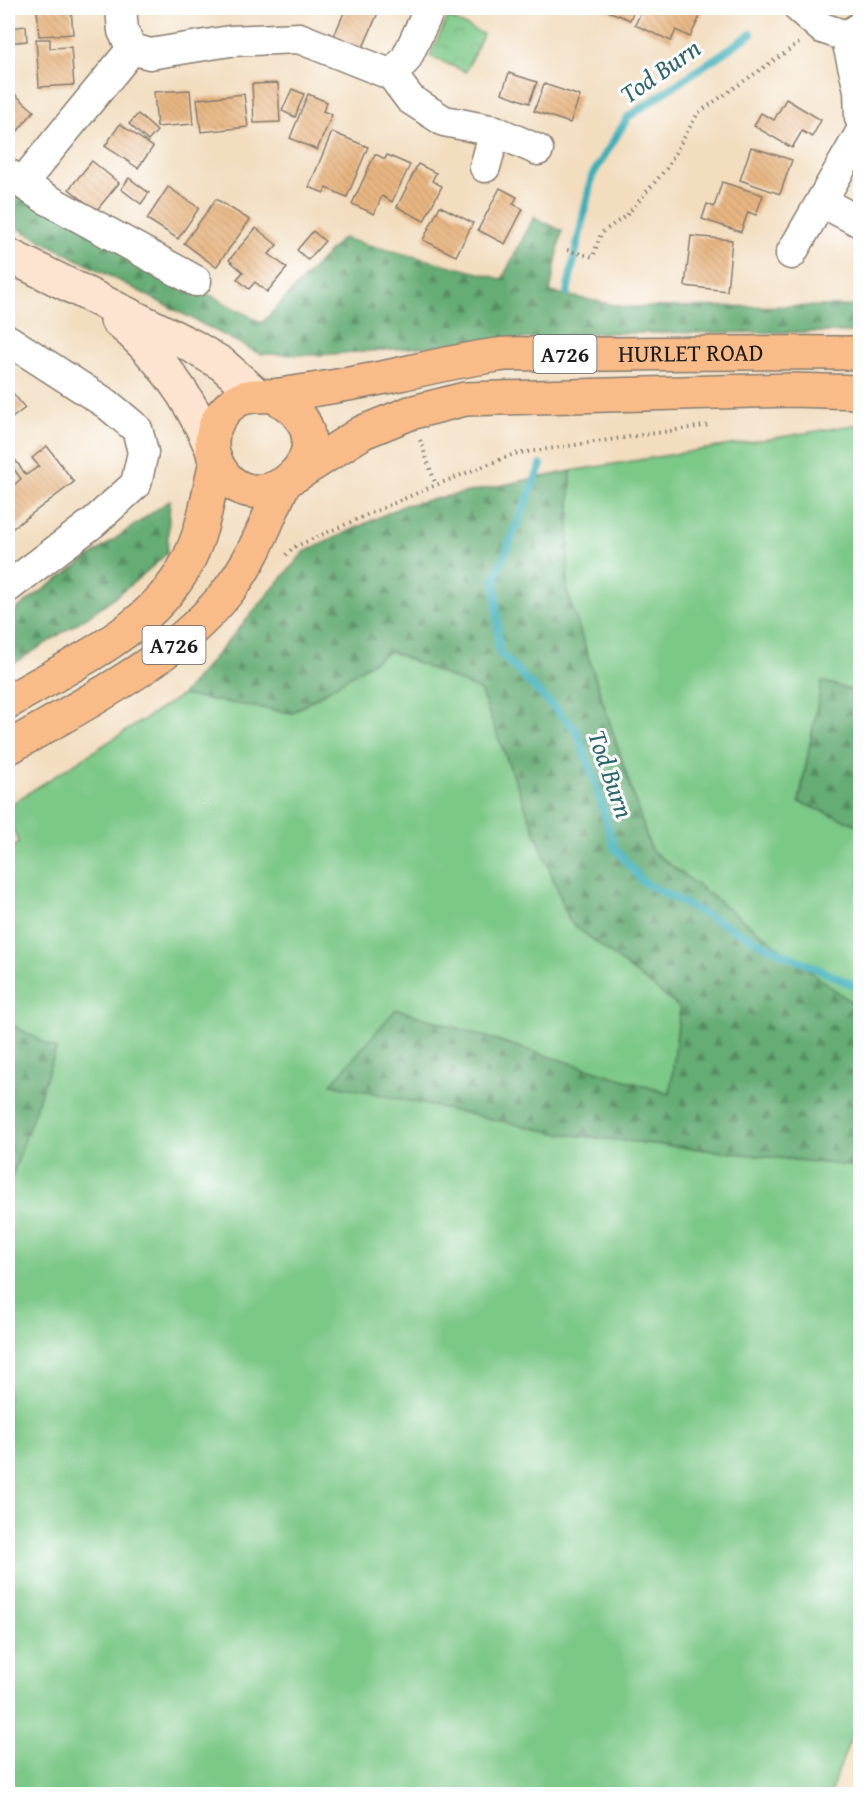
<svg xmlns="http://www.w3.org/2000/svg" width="868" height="1802" font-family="'Gentium Book Plus',serif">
<defs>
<pattern id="forest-firs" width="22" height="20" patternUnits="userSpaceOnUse" patternTransform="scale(1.5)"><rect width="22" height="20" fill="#65ac74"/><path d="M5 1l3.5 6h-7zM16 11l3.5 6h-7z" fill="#528b5e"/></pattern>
<pattern id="park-crowns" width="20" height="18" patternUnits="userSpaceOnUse" patternTransform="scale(1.5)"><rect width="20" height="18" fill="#7cc887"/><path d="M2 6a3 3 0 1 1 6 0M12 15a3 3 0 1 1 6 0" fill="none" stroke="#6bab74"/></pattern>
<pattern id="building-back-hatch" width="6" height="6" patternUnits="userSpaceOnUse" patternTransform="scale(1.5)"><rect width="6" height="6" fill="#e8b682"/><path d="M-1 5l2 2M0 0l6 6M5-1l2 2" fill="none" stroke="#c69c70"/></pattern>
</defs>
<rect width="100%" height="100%" fill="#fff"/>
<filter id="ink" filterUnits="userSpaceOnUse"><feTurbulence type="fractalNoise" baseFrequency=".0167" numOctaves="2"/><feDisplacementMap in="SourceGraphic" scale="12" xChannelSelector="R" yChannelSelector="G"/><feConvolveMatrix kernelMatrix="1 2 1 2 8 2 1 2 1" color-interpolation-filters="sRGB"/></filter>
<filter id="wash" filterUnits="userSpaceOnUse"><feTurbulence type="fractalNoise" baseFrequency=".008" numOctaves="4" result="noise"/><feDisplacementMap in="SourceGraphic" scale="24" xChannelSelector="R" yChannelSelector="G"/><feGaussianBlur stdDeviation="1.35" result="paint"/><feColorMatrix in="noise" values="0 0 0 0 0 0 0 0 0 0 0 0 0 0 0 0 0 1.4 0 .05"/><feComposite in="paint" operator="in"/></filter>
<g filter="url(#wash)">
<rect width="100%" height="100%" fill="#f2ddbf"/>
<g fill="#7cc887" stroke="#4c7252" stroke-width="1.5">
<path d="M860 424V693L822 682 799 802 860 826V1009L651 850 567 591 571 471Z"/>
<path d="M390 651 480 690 570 921 680 1008 670 1094 396 1009 556 1133 860 1167V1713L830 1794H8V1188L56 1049 8 1023V850L19 843 8 817V806L182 695 292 713Z"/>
</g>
<g fill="url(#forest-firs)" stroke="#406448" stroke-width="1.5">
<path d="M8 187 262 323 342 238 502 279 534 217 562 231 550 292 625 307 860 306V332L597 333 320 355 260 354 8 223Z"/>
<path d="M571 471 567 591 651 850 860 1009V1167L556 1133 331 1084 396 1009 670 1094 680 1008 570 922 480 690 390 651 292 713 182 695 304 552 405 505Z"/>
<path d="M170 500 167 553C120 599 64 632 8 667V615Z"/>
<path d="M822 681 860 693V826L799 802Z"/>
<path d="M8 1023 56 1049 8 1188Z"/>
</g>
<path fill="url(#park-crowns)" stroke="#4c7252" stroke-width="1.5" d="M448 17 483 34 466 72 430 56Z"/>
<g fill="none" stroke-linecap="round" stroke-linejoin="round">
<g stroke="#3eafb8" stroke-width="8">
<path d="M567 292 592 176 628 117 751 34"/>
<path d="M541 465 495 578 499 652 576 730 593 775 614 847 643 882 762 944 860 988"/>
</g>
</g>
<g id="blocks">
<g fill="url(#building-back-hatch)">
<path d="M37 8H71L73 34 39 36Z"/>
<path d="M346 8H380L362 50 333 38Z"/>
<path d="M601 8H635L630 20Z"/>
<path d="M643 8H698L703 10 690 37 676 30 671 41 635 25Z"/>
<path d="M26 26 27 41 8 43V28Z"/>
<path d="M36 39H50V48L71 47 74 85 39 87Z"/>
<path d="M509 73 537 82 529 103 502 93Z"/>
<path d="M278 83 280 122 254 123 252 84Z"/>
<path d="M544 84 580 96 570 123 534 111Z"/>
<path d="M292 89 304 94 295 117 282 111Z"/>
<path d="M10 90 34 111 8 143V93Z"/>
<path d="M190 90 193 124 157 127 154 92Z"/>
<path d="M244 94 248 127 201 132 197 99Z"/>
<path d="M308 94 327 102 323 111 332 115 317 150 290 138Z"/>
<path d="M786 99 821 120 812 137 802 131 792 148 754 126 761 113 774 120Z"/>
<path d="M138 114 157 131 148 141 129 124Z"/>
<path d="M120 124 153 147 138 168 105 146Z"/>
<path d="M332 132 368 147 347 197 326 188 324 193 309 187Z"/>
<path d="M751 147 792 160 780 194 740 180Z"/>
<path d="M375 154 385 159 387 155 410 165 392 202 382 196 374 214 352 204Z"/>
<path d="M92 161 119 183 96 211 69 189Z"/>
<path d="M418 164 436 173 432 181 442 186 424 221 397 207Z"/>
<path d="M129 178 149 193 141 204 121 189Z"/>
<path d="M722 182 763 195 756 215 748 212 741 232 702 219 707 204 714 207Z"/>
<path d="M168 187 199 208 178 239 147 219Z"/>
<path d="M500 188 517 197 513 204 523 209 505 244 478 230Z"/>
<path d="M216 199 250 220 216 267 184 243Z"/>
<path d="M440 206 473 223 456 256 423 240Z"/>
<path d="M256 228 277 245 269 254 287 268 267 292 255 282 249 289 237 279 243 272 229 260Z"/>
<path d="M313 231 325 241 308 260 297 250Z"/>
<path d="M691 236 732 240 727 291 685 286Z"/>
<path d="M8 387 25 408 8 421Z"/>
<path d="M47 446 74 482 9 531 8 528V490L21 479 8 461V450L26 475 39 466 32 458Z"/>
</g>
</g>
</g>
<g filter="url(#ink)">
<use href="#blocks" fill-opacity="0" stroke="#877c6e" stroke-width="1.5"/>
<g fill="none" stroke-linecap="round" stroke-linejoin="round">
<g stroke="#877c6e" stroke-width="33">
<g id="minor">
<path d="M121 8 123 31 132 49 150 54 230 41 299 38 392 75 406 59 430 8"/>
<path d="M799 8 822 28 846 36 860 27"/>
<path d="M846 36 859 90 860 118"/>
<path d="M392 75 410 99 444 121 495 131 538 150"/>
<path d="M485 167 495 131"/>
<path d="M8 174 43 197 196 281"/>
<path d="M23 182 132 49"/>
<path d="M822 202 860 222"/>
<path d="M791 254 860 134"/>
<path d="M8 340 107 404 137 429 143 452 136 484 94 522 8 587"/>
</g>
</g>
<g stroke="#877c6e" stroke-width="36">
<g id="secondary">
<path d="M8 255 192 346 222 364 257 395"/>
<path d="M117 320C160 355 190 398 212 449"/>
</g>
</g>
<g stroke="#877c6e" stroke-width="36">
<g id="primary">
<path id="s1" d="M273 396C366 442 252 542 215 460 209 445 212 426 223 413 228 407 235 400 244 398 256 394 267 397 280 395 320 389 360 383 400 374 432 367 465 359 498 355 511 353 525 354 539 354 564 354 590 354 616 354 697 353 779 352 860 353"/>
<path d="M296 475 363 432 410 413 465 399 792 390 860 392"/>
<path d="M8 702C74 662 162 627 193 550 205 522 209 491 216 461"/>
<path d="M8 748C84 703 173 662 229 590 253 560 267 520 283 485"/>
</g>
</g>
<g stroke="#877c6e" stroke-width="4" stroke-dasharray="1.5 4.5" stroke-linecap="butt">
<path d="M567 250 593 257 601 233 627 215 666 169 698 113 799 43"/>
<path d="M420 440 436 485"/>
<path d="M286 555 294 547 431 487 514 454 710 425"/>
</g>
<use href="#minor" stroke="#fff" stroke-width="30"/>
<use href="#secondary" stroke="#fde4d0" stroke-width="33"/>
<use href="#primary" stroke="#f9bc89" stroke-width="33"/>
</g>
</g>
<g text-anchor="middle" stroke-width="6" stroke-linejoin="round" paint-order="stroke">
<g fill="#fff" stroke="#606060" stroke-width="1.5">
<rect x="533.5" y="335" width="63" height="38" rx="4.5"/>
<rect x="142.5" y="626" width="63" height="38" rx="4.5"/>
</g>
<g font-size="22" font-weight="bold" fill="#1c1c1c">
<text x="565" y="362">A726</text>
<text x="174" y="653">A726</text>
</g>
<g font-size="24" fill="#1c1c1c" stroke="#fff">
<text dy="8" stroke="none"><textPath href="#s1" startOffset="722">HURLET ROAD</textPath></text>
</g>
<g font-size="26" font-style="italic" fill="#2d666a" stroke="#fff">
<text transform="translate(660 71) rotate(-35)" y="9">Tod Burn</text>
<text transform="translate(611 774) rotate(71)" y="9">Tod Burn</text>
</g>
</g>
<rect width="868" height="1802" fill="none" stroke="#fff" stroke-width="30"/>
</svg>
